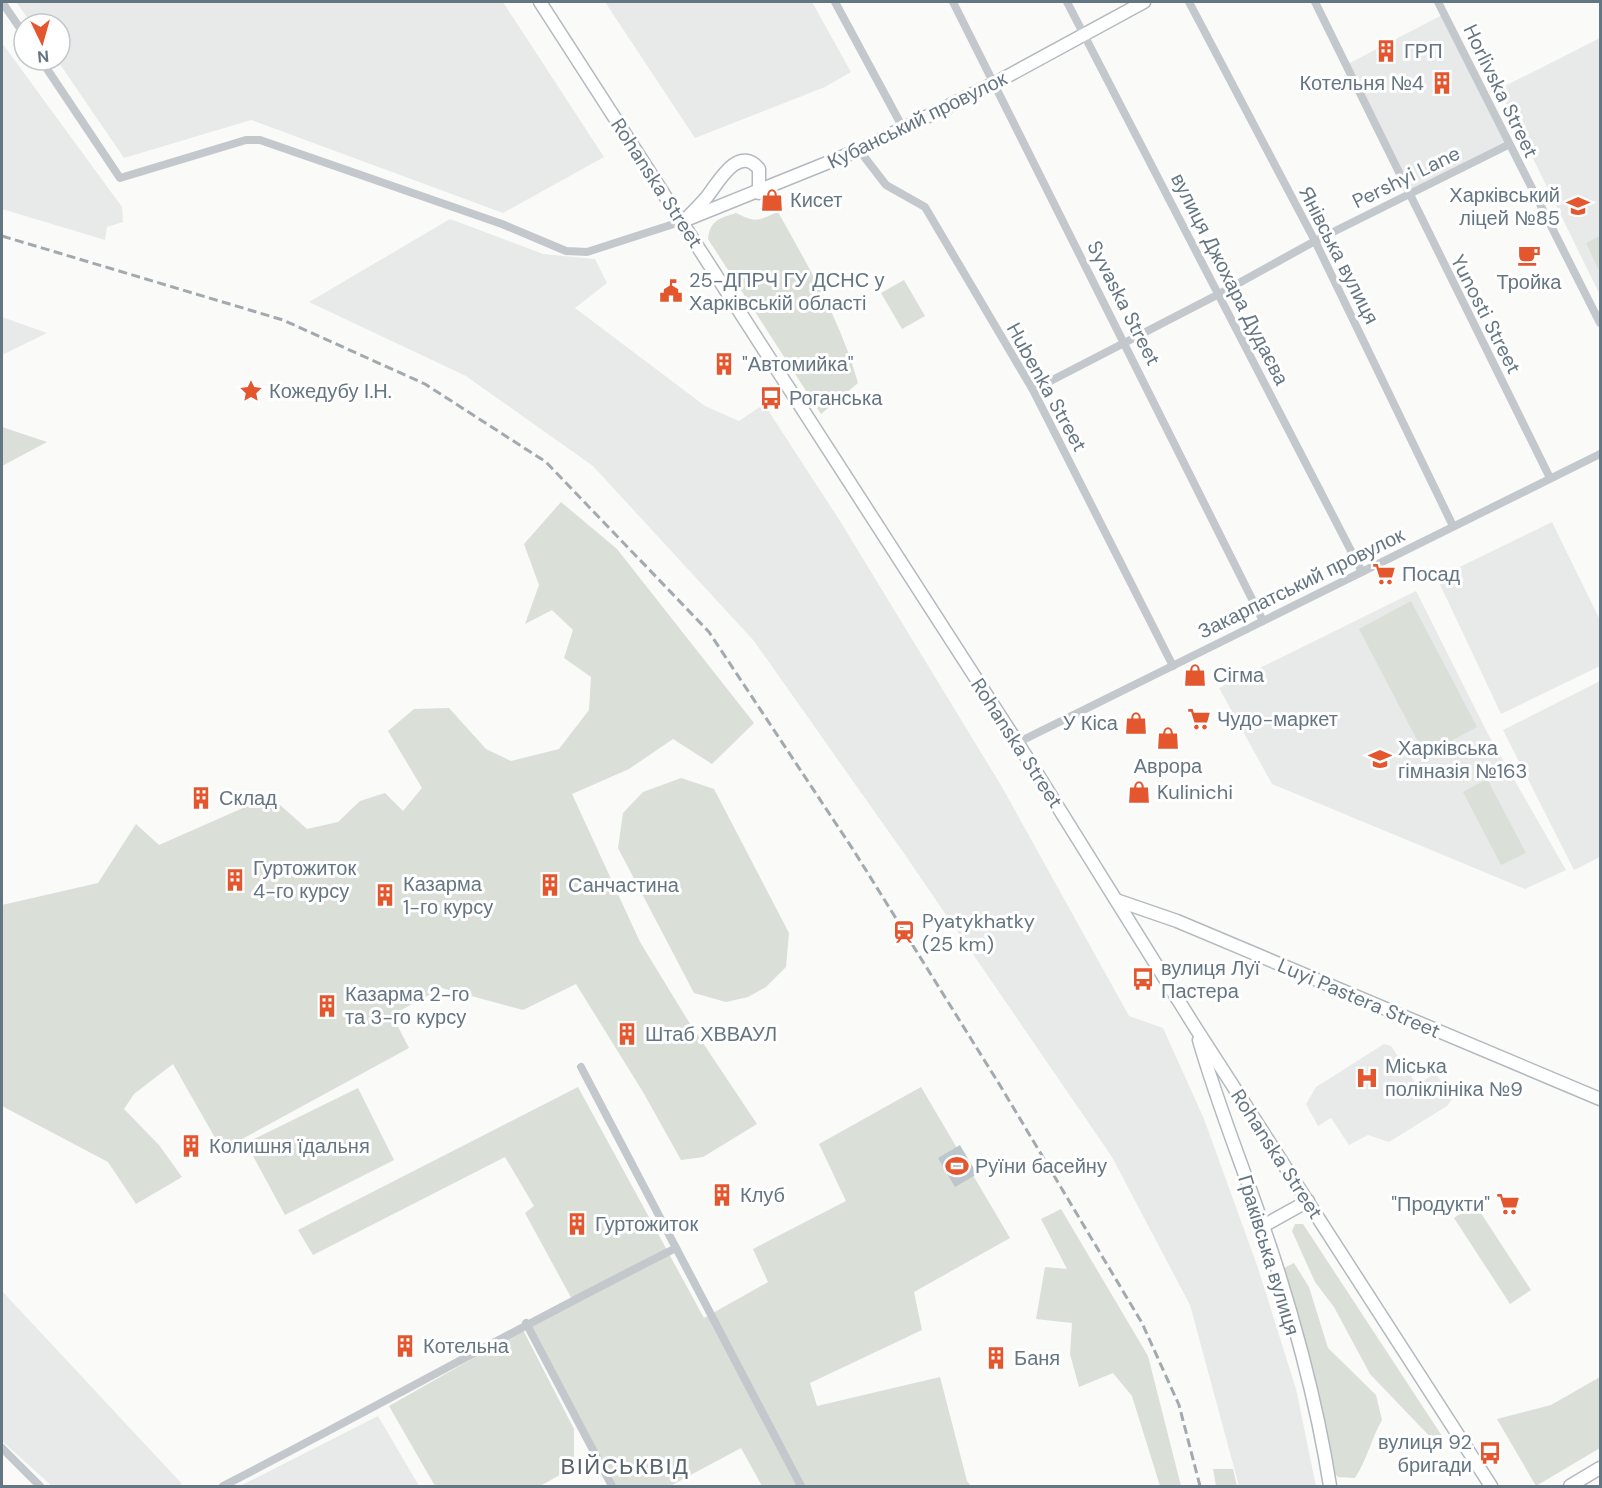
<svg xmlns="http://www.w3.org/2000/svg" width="1602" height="1488" font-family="'DM Sans',sans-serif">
<rect width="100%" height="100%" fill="#fafaf8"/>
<g fill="#e8e9e9">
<path d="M16 2H503L604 157 503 213 251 120 124 158 57 60H60V24H32Z"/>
<path d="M605 2H812L851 72 825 87 695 138Z"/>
<path d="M1444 14 1508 145 1408 194 1346 65Z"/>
<path d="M1600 38V295L1499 89Z"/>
<path d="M2 43 122 207 123 222 107 227 105 240 2 209Z"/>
<path d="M450 219 543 254 595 259 607 283 575 308 705 406 739 421 764 404 840 521 1002 787 1129 1016 1163 1028 1204 1119 1258 1268 1296 1389 1316 1486H1239L1190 1305 1112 1157 903 852 754 641 593 466 466 376 309 302Z"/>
<path d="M2 317 47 333 2 355Z"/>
<path d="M1552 522 1600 620V666L1501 714 1437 578Z"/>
<path d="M1416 591 1488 734 1566 870 1525 889 1272 784 1219 688Z"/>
<path d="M1600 681V857L1574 870 1503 730Z"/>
<path d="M1384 1044 1391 1046 1417 1085 1435 1073 1453 1098 1447 1106 1389 1142 1368 1135 1349 1145 1331 1118 1318 1126 1306 1104 1316 1087Z"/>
<path d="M2 1291 182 1484 176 1486H52L2 1441Z"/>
<path d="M378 1416 419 1486H240Z"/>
</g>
<g fill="#dadfd7">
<path d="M778 212C809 268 841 321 858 383L821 414 708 239C710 220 720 218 736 213 757 223 756 221 778 212Z"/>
<path d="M1600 236V273L1586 243Z"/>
<path d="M904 280 925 316 902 329 881 293Z"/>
<path d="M2 427 47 442 2 466Z"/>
<path d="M561 502 617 549 754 723 712 764 673 739 629 769 572 794 640 942 687 1019 757 1124 703 1157 681 1160 643 1092 576 984 523 1010 442 988 392 1015 409 1048 222 1150 173 1064 134 1094 124 1109 159 1145 182 1177 136 1204 108 1162 2 1106V905L98 883 136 824 159 845 270 796 307 829 338 822 360 801 385 793 403 811 422 788 388 731 414 709 449 708 486 749 511 761 559 749 589 710 591 677 564 658 573 630 552 610 525 624 539 585 524 544Z"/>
<path d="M1411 601 1477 727 1425 755 1359 629Z"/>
<path d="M681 778 714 789 789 933 786 967 766 987 748 997 726 1002 694 993 618 848 623 813 643 792Z"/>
<path d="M1487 779 1526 853 1501 865 1463 792Z"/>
<path d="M578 1087 704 1318 768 1282 753 1249 846 1201 819 1144 921 1087 1010 1238 914 1292 922 1330 810 1383 817 1406 940 1377 967 1481 971 1486H762L741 1448 670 1486H616L531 1326 574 1303 525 1213 534 1206 505 1157 313 1255 298 1230Z"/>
<path d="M358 1088 394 1160 285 1215 246 1143Z"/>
<path d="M1475 1204 1531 1290 1510 1304 1454 1218Z"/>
<path d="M1061 1209 1148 1356 1181 1486H1160L1132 1396 1113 1373 1079 1387 1070 1354 1072 1323 1036 1319 1045 1267 1067 1269 1041 1219Z"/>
<path d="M1295 1224H1303L1442 1436 1436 1443 1370 1374 1334 1307 1315 1282 1292 1231Z"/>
<path d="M1294 1263 1309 1287 1328 1348 1376 1395 1382 1420C1371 1439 1367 1460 1355 1478L1338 1477 1333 1472 1282 1269Z"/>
<path d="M523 1330 574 1429V1467L540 1486H435L389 1406Z"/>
<path d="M1600 1377V1448L1536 1486 1497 1419 1551 1405Z"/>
<path d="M1213 1469H1233L1237 1486H1216Z"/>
</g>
<path fill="#bbc7cb" d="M960 1145 977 1174 955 1187 938 1158Z"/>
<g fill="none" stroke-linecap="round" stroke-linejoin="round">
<g stroke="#b3babf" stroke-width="15">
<g id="secondary">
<path d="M540 2 1033 767 1195 1027 1491 1486"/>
<path d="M686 219C693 212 700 205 706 198 717 185 738 143 759 169V193"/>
<path d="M683 221 859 150 995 83 1144 2"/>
<path d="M1116 900 1177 921 1600 1099"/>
<path d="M1199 1040C1217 1103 1242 1164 1263 1226 1291 1306 1317 1402 1330 1486"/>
<path d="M1263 1226 1308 1201"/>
<path d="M1570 1486 1600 1468"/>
</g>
</g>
<g stroke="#c3c8cc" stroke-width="8">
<path d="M2 2 24 34"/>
<path d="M835 2 903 128"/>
<path d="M953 2 1263 621"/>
<path d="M1067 2 1362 572"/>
<path d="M1189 2 1315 241 1453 526"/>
<path d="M1315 2 1550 478"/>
<path d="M1438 2 1600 323"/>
<path d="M41 60 120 178 246 140H260L502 224 566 251 587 252 683 221"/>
<path d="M859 150 886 185 925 207 1033 390 1173 666"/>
<path d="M1033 390 1219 294 1315 241 1508 145"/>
<path d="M1017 743 1600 454"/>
<path d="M581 1067 801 1486"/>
<path d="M526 1323 612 1486"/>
<path d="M2 1448 40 1486"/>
<path d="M223 1486C375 1408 524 1324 676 1248"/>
</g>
<use href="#secondary" stroke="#fff" stroke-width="12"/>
<path stroke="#a2aab0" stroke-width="3" stroke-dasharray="9 4.5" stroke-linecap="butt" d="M2 236 283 320 425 384 546 462 709 632 854 851 1001 1087 1142 1323 1179 1405 1200 1486"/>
</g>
<defs>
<g id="building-bare" transform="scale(1.8)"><path d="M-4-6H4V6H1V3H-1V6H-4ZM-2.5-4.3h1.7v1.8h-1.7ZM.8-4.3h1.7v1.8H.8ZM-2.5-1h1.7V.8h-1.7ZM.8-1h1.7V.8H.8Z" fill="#e4572e" stroke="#fff" stroke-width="2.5" paint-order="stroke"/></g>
<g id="shop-bare" transform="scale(1.8)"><path d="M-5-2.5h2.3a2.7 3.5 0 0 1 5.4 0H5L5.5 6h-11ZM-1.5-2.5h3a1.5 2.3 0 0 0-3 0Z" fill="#e4572e" stroke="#fff" stroke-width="2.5" paint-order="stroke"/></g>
<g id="school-bare" transform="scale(1.8)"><path d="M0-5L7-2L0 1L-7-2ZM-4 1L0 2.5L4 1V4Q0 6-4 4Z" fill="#e4572e" stroke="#fff" stroke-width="2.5" paint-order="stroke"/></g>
<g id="cafe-bare" transform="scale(1.8)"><path d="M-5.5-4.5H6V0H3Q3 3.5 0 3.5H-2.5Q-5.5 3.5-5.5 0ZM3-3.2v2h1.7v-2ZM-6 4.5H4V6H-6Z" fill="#e4572e" stroke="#fff" stroke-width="2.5" paint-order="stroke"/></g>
<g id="civic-bare" transform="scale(1.8)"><path d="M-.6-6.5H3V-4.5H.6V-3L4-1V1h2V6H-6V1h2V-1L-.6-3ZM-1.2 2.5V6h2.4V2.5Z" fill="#e4572e" stroke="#fff" stroke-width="2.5" paint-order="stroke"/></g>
<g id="sight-bare" transform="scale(1.8)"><path d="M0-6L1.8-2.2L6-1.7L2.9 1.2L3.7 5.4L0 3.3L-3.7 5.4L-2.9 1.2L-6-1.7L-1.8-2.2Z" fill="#e4572e" stroke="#fff" stroke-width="2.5" paint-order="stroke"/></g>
<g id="bus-bare" transform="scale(1.8)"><path d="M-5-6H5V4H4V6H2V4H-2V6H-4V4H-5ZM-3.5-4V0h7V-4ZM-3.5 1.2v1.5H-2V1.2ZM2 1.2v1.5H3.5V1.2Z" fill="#e4572e" stroke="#fff" stroke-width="2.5" paint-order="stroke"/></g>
<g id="supermarket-bare" transform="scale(1.8)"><path d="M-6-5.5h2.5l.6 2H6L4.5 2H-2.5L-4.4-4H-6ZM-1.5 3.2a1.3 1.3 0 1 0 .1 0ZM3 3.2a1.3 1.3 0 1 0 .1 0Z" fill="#e4572e" stroke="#fff" stroke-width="2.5" paint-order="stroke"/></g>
<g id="station-bare" transform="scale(1.8)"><path d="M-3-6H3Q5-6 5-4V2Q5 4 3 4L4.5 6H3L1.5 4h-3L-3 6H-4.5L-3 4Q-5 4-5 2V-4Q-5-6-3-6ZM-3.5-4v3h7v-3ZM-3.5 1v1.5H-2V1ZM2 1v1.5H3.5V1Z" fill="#e4572e" stroke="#fff" stroke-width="2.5" paint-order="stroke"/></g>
<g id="hospital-bare" transform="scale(1.8)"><path d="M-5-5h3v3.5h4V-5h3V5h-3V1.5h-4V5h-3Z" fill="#e4572e" stroke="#fff" stroke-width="2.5" paint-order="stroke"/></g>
<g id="stadium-bare" transform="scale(1.8)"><path d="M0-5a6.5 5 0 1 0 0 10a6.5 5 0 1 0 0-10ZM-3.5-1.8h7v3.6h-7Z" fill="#e4572e" stroke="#fff" stroke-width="2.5" paint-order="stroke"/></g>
</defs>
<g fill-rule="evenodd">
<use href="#building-bare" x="1386" y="51"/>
<use href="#building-bare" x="1442" y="83"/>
<use href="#shop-bare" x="772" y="200"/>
<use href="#school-bare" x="1578" y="206"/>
<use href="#cafe-bare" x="1529" y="255"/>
<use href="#civic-bare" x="671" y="291"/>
<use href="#building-bare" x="724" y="364"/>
<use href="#sight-bare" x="251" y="391"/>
<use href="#bus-bare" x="771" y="398"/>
<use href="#supermarket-bare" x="1384" y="574"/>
<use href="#shop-bare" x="1195" y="675"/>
<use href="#supermarket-bare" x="1199" y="719"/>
<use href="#shop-bare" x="1136" y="723"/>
<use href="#shop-bare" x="1168" y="738"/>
<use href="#school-bare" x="1380" y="759"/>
<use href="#shop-bare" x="1139" y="792"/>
<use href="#building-bare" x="201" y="798"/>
<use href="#building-bare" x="235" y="880"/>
<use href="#building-bare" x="550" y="885"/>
<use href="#building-bare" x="385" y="895"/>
<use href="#station-bare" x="904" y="932"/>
<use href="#bus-bare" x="1143" y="979"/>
<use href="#building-bare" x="327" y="1006"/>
<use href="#building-bare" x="627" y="1034"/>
<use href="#hospital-bare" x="1367" y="1078"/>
<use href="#building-bare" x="191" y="1146"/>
<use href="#stadium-bare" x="957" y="1166"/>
<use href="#building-bare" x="722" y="1195"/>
<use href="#supermarket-bare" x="1508" y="1204"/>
<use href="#building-bare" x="577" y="1224"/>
<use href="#building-bare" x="405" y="1346"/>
<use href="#building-bare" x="996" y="1358"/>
<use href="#bus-bare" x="1490" y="1453"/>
</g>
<g text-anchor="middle" stroke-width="6" stroke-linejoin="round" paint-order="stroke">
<g font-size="20" fill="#657683" stroke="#fff" text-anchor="start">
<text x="1404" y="58">ГРП</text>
<text x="1424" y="90" text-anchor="end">Котельня №4</text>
<text x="1560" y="202" text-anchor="end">Харківський<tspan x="1560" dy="23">ліцей №85</tspan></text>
<text x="790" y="207">Кисет</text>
<text x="689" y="287">25-ДПРЧ ГУ ДСНС у<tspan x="689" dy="23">Харківській області</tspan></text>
<text x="1529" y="289" text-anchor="middle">Тройка</text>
<text x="742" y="371">"Автомийка"</text>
<text x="269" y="398">Кожедубу І.Н.</text>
<text x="789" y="405">Роганська</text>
<text x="1402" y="581">Посад</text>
<text x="1213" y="682">Сігма</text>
<text x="1217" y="726">Чудо-маркет</text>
<text x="1118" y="730" text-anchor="end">У Кіса</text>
<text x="1398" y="755">Харківська<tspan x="1398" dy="23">гімназія №163</tspan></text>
<text x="1168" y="773" text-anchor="middle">Аврора</text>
<text x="1157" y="799">Kulinichi</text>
<text x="219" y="805">Склад</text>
<text x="253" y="875">Гуртожиток<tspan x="253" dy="23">4-го курсу</tspan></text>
<text x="403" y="891">Казарма<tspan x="403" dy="23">1-го курсу</tspan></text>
<text x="568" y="892">Санчастина</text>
<text x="922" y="928">Pyatykhatky<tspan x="922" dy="23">(25 km)</tspan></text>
<text x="1161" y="975">вулиця Луї<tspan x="1161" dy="23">Пастера</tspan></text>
<text x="345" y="1001">Казарма 2-го<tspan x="345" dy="23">та 3-го курсу</tspan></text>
<text x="645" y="1041">Штаб ХВВАУЛ</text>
<text x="1385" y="1073">Міська<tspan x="1385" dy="23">поліклініка №9</tspan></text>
<text x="209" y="1153">Колишня їдальня</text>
<text x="975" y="1173">Руїни басейну</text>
<text x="740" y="1202">Клуб</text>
<text x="1490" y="1211" text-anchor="end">"Продукти"</text>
<text x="595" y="1231">Гуртожиток</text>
<text x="423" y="1353">Котельна</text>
<text x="1014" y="1365">Баня</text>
<text x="1472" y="1449" text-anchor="end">вулиця 92<tspan x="1472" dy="23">бригади</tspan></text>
</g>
<g font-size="20" fill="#657683" stroke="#fff">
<text transform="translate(1501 91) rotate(64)" y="7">Horlivska Street</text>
<text transform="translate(917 120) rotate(-26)" y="7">Кубанський провулок</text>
<text transform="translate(1406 177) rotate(-26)" y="7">Pershyi Lane</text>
<text transform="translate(657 183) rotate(57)" y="7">Rohanska Street</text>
<text transform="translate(1339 255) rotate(63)" y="7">Янівська вулиця</text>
<text transform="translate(1230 279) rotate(63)" y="7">вулиця Джохара Дудаєва</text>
<text transform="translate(1124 303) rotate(63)" y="7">Syvaska Street</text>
<text transform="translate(1486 314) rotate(63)" y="7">Yunosti Street</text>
<text transform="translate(1047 387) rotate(61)" y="7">Hubenka Street</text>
<text transform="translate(1301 583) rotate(-26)" y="7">Закарпатський провулок</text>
<text transform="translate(1017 743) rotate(57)" y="7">Rohanska Street</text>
<text transform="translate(1359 998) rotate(23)" y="7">Luyi Pastera Street</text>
<text transform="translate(1277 1154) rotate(57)" y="7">Rohanska Street</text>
<text transform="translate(1269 1255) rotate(73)" y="7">Граківська вулиця</text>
</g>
<g font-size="22" letter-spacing="1.5" fill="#57646e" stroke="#fff">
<text x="625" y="1474">ВІЙСЬКВІД</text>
</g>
</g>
<rect width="1602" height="1488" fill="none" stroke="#657683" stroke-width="6"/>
<g transform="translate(42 42) rotate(175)"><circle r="28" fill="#ffffff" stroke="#c1c8cd" stroke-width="1.5"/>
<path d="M0-4.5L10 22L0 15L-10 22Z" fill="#e4572e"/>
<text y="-9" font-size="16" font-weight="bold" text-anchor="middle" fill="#657683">N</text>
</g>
</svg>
